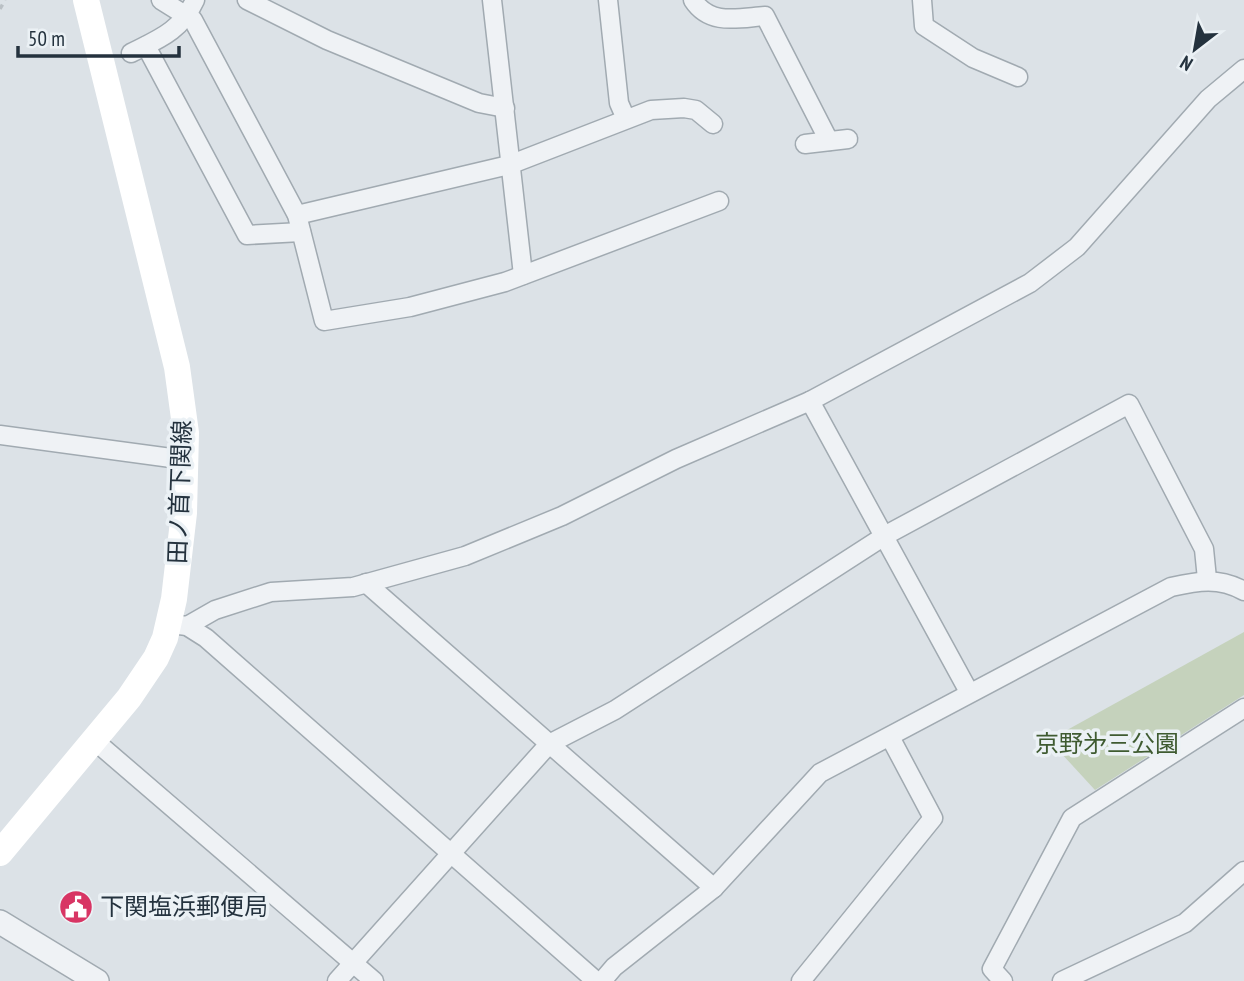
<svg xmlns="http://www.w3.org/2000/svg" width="1244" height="981" font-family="'PT Sans Narrow','Noto Sans JP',sans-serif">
<rect width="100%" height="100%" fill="#dce2e7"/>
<path fill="#c5d2bc" d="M1244 632V695L1095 790 1049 740Z"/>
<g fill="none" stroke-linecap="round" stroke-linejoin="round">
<g stroke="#a1aab1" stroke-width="21">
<g id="minor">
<path d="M161 0 193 20 297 215 324 321 410 307 505 282 719 201"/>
<path d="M247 0 327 40 479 103 505 108"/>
<path d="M492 0 523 275"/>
<path d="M608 0 619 103 626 119"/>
<path d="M693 0C710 26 738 18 765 16L829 141"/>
<path d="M922 0 924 26 973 58 1018 77"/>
<path d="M146 46 247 235 301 232"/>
<path d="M131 53C159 39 181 31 195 0"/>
<path d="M805 144 848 139"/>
<path d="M297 215 509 165 651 110 684 108 696 110 713 124"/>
<path d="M810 401 969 692"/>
<path d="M0 435 186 460"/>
<path d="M366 583 714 888"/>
<path d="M179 625 187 626 206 638 596 981"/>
<path d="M187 626 215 610 271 592 353 587 465 556 562 516 676 459 810 401 1030 283 1077 247 1208 99 1244 69"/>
<path d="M95 741 374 981"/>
<path d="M337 981 549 744 615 710 886 535 1129 404 1204 549 1207 579"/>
<path d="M602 981 614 967 714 888 820 773 1171 587C1198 581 1219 577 1244 591"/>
<path d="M801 981 933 818 890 737"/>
<path d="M1003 981 992 969 1072 818 1244 708"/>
<path d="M1062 981 1185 923 1244 871"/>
</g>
</g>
<g stroke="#a1aab1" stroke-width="26">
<path id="tertiary" d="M0 922 97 981"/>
</g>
<path stroke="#bac0c5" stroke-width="3.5" stroke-dasharray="5 5" stroke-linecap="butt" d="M0 9 5 0"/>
<use href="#minor" stroke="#eff2f5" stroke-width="18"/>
<use href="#tertiary" stroke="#eff2f5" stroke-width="23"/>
<path stroke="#fff" stroke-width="26" d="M0 853 129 698 156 658 165 638 174 599 184 513 186 433 177 367 86 0"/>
</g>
<defs>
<g id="civic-disc" transform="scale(1.75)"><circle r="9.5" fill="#d83564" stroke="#ebf1f5"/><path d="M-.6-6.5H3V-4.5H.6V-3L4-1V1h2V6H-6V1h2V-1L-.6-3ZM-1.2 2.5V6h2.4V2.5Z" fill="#fff"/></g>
</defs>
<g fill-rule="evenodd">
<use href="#civic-disc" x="76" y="907"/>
</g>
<g text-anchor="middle" stroke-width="7" stroke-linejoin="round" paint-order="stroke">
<g font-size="24" fill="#24323e" stroke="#ebf1f5">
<text transform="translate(180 492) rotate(-88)" y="8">田ノ首下関線</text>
</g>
<g font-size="24" fill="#3f5b31" stroke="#ebf1f5">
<text x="1107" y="752">京野㐧三公園</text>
</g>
<g font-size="24" fill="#24323e" stroke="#ebf1f5" text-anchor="start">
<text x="100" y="915">下関塩浜郵便局</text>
</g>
</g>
<g transform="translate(1195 49) rotate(211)" stroke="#ebf1f5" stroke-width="5" paint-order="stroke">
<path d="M0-5L12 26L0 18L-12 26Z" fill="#24323e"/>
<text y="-10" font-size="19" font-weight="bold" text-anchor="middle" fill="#24323e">N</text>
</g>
<path d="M18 46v10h161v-10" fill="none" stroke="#24323e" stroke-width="3.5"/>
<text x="28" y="46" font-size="21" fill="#24323e" stroke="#ebf1f5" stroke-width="5" paint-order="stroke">50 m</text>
</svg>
